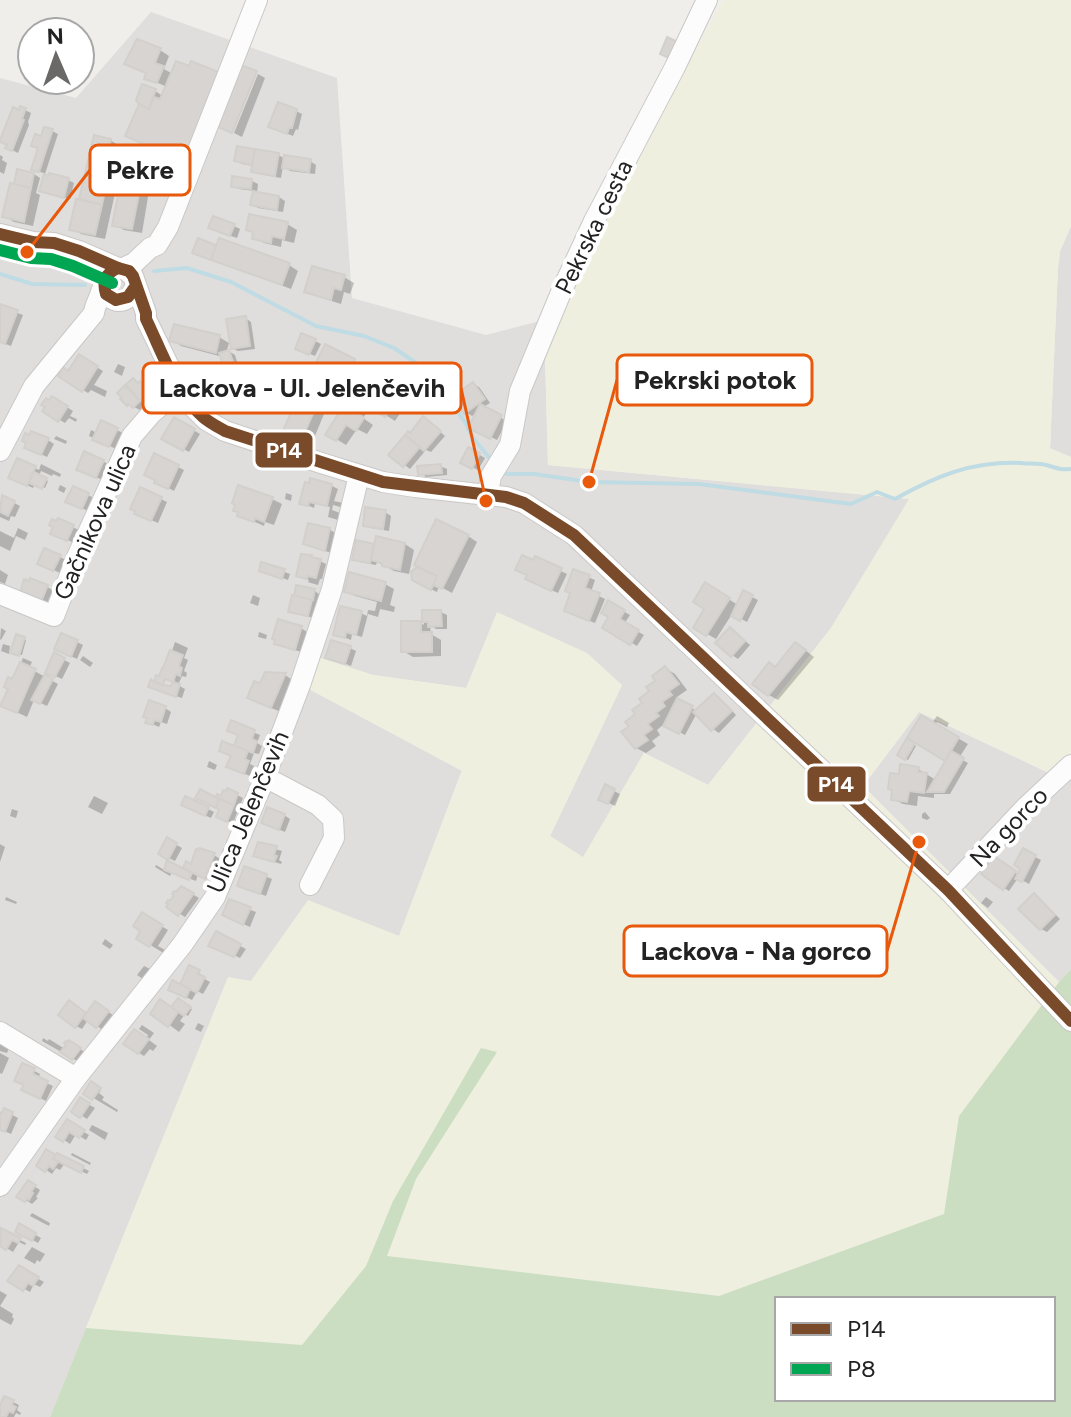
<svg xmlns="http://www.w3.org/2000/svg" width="1071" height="1417" font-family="Figtree,sans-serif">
<rect width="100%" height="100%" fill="#f0eeeb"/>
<g fill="#dfdedc">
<path d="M151 12 337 78 352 298 486 335 544 320 548 465 910 499 831 628 708 785 644 753 583 858 550 836 622 685 466 688 373 675 315 657 305 687 462 770 399 936 308 901 251 981 228 978 50 1417H0V78L76 98Z"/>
<path d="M1071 226V457L1050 449 1058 268 1060 251Z"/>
<path d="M919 712 1051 774 1071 754V969L1059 982 863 786Z"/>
</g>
<path fill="#efefdf" d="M724 0H1071V226L1060 251 1058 268 1050 448 1071 457V754L1052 774 919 712 863 786 1059 982 959 1116 944 1214 719 1296 387 1256 416 1179 496 1052 482 1048 393 1201 366 1266 302 1345 86 1328 228 977 251 981 308 900 399 936 462 771 305 687 315 656 373 675 466 688 497 612 587 653 622 685 550 836 583 857 644 753 708 785 831 628 909 499 548 465 544 320Z"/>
<path fill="#cbdec1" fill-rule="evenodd" d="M1071 969V1417H50L86 1328 302 1345 366 1266 393 1201 481 1048 497 1052 416 1179 387 1256 719 1296 944 1214 959 1116 1059 982ZM777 1299H1053V1399H777Z"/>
<g fill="#0003" fill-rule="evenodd">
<path d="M160 50 169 56 164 69 173 74H218L182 160 141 143 128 136 155 91 163 96 167 87 147 78 148 74 127 64Z"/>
<path d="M258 74 265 78 242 137 234 133Z"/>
<path d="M21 108 31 113 28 122 29 125 18 153 8 148Z"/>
<path d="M296 111 302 114 298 130 296 129 293 136 276 129Z"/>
<path d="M52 131 58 134 45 174 34 169Z"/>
<path d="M95 137 110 140 120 146 115 167 120 170 105 239 81 234 72 229 81 202Z"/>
<path d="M238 148 278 155 286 159 310 161 316 165 315 174 290 171 283 166 281 178 259 174 253 170 254 166 242 164 236 160Z"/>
<path d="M0 155 3 157 2 160 7 163 4 174 0 172Z"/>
<path d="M34 174 40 178 36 193 40 195 33 226 14 222 4 216Z"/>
<path d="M68 180 74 183 70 199 48 193Z"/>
<path d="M252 181 258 184 257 194 279 197 285 201 283 212 258 208 252 204 255 191 239 189 233 186Z"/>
<path d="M140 186 149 191 142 233 124 230 114 224Z"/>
<path d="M287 224 297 230 294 243 282 240 281 247 264 243 254 238 255 233 248 229Z"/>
<path d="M234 226 240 229 237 238 216 231Z"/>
<path d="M199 241 218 248 289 265 298 271 291 289 201 255Z"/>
<path d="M344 277 354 283 350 294 344 292 341 304 316 296 307 291Z"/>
<path d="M0 306 23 315 11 346 0 342Z"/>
<path d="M245 318 251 322 255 349 238 351 232 348Z"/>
<path d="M219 337 229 343 227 350 235 355 240 371 233 373 227 369 223 357 181 346 172 340Z"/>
<path d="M315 341 321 344 315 356 303 351Z"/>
<path d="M326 347 364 366 353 387 356 389 370 366 395 381 394 384 412 395 395 421 371 406 363 418 373 425 367 434 357 429 346 445 328 434 352 396 321 381Z"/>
<path d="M80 357 103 371 94 385 107 391 105 397 91 390 88 393 60 376 69 373Z"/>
<path d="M118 364 125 367 122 376 114 372Z"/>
<path d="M140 383 146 386 153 397 140 410 128 404Z"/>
<path d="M473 384 479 387 490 403 482 408 507 421 497 440 471 427 480 410 472 416 466 412Z"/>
<path d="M295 385 329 402 312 443 296 436 294 411 275 403Z"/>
<path d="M53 398 73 411 70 416 77 419 76 422 69 418 65 423 45 411Z"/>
<path d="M175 419 200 434 189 452 164 438Z"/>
<path d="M429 422 445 436 431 452 426 450 410 469 391 455Z"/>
<path d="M102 423 123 433 116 449 89 436 91 430 97 433Z"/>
<path d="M56 436 67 441 66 444 54 439Z"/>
<path d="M48 440 54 444 47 457 32 450Z"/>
<path d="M469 449 485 458 478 470 462 462Z"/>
<path d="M18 460 39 470 41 464 61 474 60 477 53 474 52 476 41 471 39 476 48 481 45 488 35 484 33 488 16 480Z"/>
<path d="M103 461 109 465 103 480 85 473Z"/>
<path d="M440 466 447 469V475L426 477 420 473Z"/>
<path d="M178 467 184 470 174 491 157 482Z"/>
<path d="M311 481 332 486 338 489 334 501 343 503 344 508 333 505 332 510 340 513 338 520 328 517 330 507 315 503 314 508 302 503Z"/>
<path d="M60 485 66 488 64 493 58 490Z"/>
<path d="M286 493 292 495 291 501 285 499Z"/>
<path d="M88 495 94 498 88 511 73 504Z"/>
<path d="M3 497 20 506 15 517 11 516 9 521 0 517V503Z"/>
<path d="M161 499 167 502 158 523 142 516Z"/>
<path d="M272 499 282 504 274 525 265 522 264 526 240 515Z"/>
<path d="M385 512 391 516 389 531 371 528 365 525Z"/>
<path d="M59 521 79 530 74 543 59 536Z"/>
<path d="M18 528 28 533 25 540 16 536 10 551 0 546V531L14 538Z"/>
<path d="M329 529 335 533 331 553 305 543Z"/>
<path d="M468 536 477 542 452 593 439 586 437 592 422 585Z"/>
<path d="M377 539 405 544 414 550 409 574 394 571 377 562 376 565 360 562 354 559 358 542 376 546Z"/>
<path d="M60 557 66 560 60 573 45 566Z"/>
<path d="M536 559 567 574 558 593 533 582 534 563Z"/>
<path d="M320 561 326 564 322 579H320L318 585 311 583 308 582 309 580 298 575Z"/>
<path d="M263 564 290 574 288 580 261 570Z"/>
<path d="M0 570 8 575 5 584 0 582Z"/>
<path d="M574 571 595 580 591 592 605 599 595 623 572 614Z"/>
<path d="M385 584 394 589 390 605 395 607 394 612 380 609 378 617 368 614 362 637 352 634 351 640 336 634 361 613 367 616 368 610 375 611 377 602 355 596 346 591Z"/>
<path d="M706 585 738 605 744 593 758 600 747 622 732 614 716 639 695 627 707 608Z"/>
<path d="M47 587 53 590 47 603 28 595Z"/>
<path d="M315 591 320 595 314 618 296 614 290 611Z"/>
<path d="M253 595 260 598 258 606 250 603Z"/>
<path d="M609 603 630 615 624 624 644 635 637 646 605 627 611 616Z"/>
<path d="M424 612H441L447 615V629H436L430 625 431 634 441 640V656L413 657 403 651 421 623 424 625Z"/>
<path d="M1 628 6 631 1 640 0 639Z"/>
<path d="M301 628 307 632 301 652 283 646Z"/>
<path d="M259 632 267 635 266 639 258 637Z"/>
<path d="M736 633 750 645 738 659 732 655Z"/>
<path d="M24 639 26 640 22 655 15 653Z"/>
<path d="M77 642 83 645 77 659 62 652Z"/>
<path d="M175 642 188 648 184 658 188 660 184 671 187 673 186 677 182 676 178 685 185 689 182 698 157 690 155 683 165 671ZM165 677 175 680 172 688 160 687Z"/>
<path d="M3 644 10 646 9 654 1 651Z"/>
<path d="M350 648 356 651 351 666 328 657Z"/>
<path d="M805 650 814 657 778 700 769 695 776 668Z"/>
<path d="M55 655 70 663 62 679 47 672Z"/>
<path d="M83 656 93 663 90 667 80 660Z"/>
<path d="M23 658 32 662 29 668 58 684 47 706 34 700 27 717 12 710 13 681Z"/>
<path d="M665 668 675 674 687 690 677 697 681 702 697 711 714 695 720 699 736 715 719 733 713 729 697 713 685 735 664 724 657 730 660 735 652 741 656 746 646 753 636 748 631 727Z"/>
<path d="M266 674 285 675 294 681 281 712 259 703 261 686Z"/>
<path d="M165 708 171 712 167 724 161 722 159 727 148 722 149 717Z"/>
<path d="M937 716 949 723 947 727 937 722 935 725 968 744 959 758 968 763 950 794H934V798L918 796 917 806 903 804 893 799 901 776 918 769 936 780 948 760 910 737 932 723Z"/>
<path d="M232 723 260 735 257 743 262 746 259 754 254 753 250 764 254 766 250 776 235 770V748L240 735Z"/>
<path d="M908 741 916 746 908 760 900 755Z"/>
<path d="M209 761 217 765 215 770 207 767Z"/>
<path d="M606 787 620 794 615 806 607 802Z"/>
<path d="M237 795 243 798 233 823 224 820 217 800 218 797Z"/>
<path d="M94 796 108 803 102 814 88 807Z"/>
<path d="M189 808 208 809 214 812 211 818Z"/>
<path d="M12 809 18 811 16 818 10 816Z"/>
<path d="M925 812 930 818 927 820 922 818V814Z"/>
<path d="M284 815 290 819 285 832 270 826Z"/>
<path d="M168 840 182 848 175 861 160 854Z"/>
<path d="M0 844 5 847 0 862Z"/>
<path d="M259 844 282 851 279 860 282 862 281 864 261 858Z"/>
<path d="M1023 851 1041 860 1029 884 1018 878 1009 891 1004 888 1000 862 1019 875Z"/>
<path d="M214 855 220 859 211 881 198 874 196 881 172 872 170 876 155 867 156 865 166 871 169 863 184 870 187 864 192 866Z"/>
<path d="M246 868 272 879 266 896 245 888Z"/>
<path d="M182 888 199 898 185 917 169 907Z"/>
<path d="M6 897 17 902 16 904 5 900Z"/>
<path d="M986 897 993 902 988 908 981 903Z"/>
<path d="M1040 899 1060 919 1047 932 1041 929Z"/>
<path d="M230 902 256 912 250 927 230 918Z"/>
<path d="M143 915 168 930 158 946 167 951 165 954 139 938 143 931Z"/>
<path d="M217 934 246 949 240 958 228 952Z"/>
<path d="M105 939 113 945 110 949 102 944Z"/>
<path d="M144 966 150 969 143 979 137 975Z"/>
<path d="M190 968 204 976 203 978 210 982 203 994 197 991 192 1000 176 992 181 987Z"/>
<path d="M179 1000 192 1009 188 1016 185 1014 180 1021 185 1024 179 1032 153 1013 172 1009Z"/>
<path d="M75 1006 87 1015 102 1007 114 1016 103 1030 88 1020 82 1029 76 1026Z"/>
<path d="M198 1023 204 1026 201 1032 195 1029Z"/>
<path d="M142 1025 154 1033 149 1040 157 1046 153 1051 150 1049 144 1056 139 1053 148 1035 139 1029Z"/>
<path d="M43 1038 48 1041 49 1039 65 1049 70 1042 86 1053 79 1062 42 1041Z"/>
<path d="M0 1042 9 1048 7 1053 0 1051Z"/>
<path d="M0 1053 9 1058 2 1074 0 1073Z"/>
<path d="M23 1065 40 1074 38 1079 53 1086 46 1101 30 1093 26 1085Z"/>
<path d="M91 1084 101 1090 99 1093 104 1097 102 1100 118 1110 117 1112 85 1093Z"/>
<path d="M81 1100 95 1108 87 1119 74 1111Z"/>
<path d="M5 1111 18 1118 11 1134 0 1129V1114L3 1115Z"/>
<path d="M67 1122 89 1135 86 1140 76 1134 70 1144 58 1136Z"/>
<path d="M92 1125 108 1133 105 1140 89 1130Z"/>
<path d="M47 1152 57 1158 58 1155 89 1171 87 1174 65 1163 60 1170 56 1168 52 1174 39 1165Z"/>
<path d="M72 1153 91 1163 90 1165 71 1155Z"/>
<path d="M28 1182 40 1190 36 1197 38 1198 32 1204 19 1196Z"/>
<path d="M32 1213 50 1223 49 1226 30 1216Z"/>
<path d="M20 1226 41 1238 38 1243 17 1231Z"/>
<path d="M2 1231 26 1243 25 1245 19 1242 13 1252 0 1244Z"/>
<path d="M32 1247 45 1254 40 1262 37 1260 35 1264 24 1258Z"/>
<path d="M19 1268 44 1282 40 1287 34 1284 30 1292 10 1281Z"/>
<path d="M0 1291 7 1295 0 1306Z"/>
<path d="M0 1306 13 1314 12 1317 14 1319 11 1325 0 1319Z"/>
<path d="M5 1398 19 1405 17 1410 21 1413 20 1415 16 1413 14 1417H0V1410Z"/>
</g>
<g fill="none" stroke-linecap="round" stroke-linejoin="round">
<g stroke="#bfdbe3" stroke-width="4">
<path d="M154 271 187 268 231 282 316 326 364 336 394 348 428 371 465 422 473 438 493 462"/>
<path d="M0 274 32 284 85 285"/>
<path d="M502 470 506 474H534L589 482 699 484 851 504 877 492 895 499C936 476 972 461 1021 463 1029 464 1039 463 1046 465 1058 468 1058 470 1071 469"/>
</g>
</g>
<g fill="#d7d4d2" stroke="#d3d0cc" stroke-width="2">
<path d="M667 37 678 42 671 59 660 54Z"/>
<path d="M137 39 161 48 155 63 164 66 157 83 144 79 146 73 124 64Z"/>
<path d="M176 61 189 66 191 61 221 73 184 161 125 136 139 104 149 109 154 97 160 99Z"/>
<path d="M235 63 257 71 232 133 211 124Z"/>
<path d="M142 84 156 89 149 109 139 104 136 100Z"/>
<path d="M278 102 297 109 292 128H289L287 134 268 127Z"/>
<path d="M20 106 26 108 22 119 24 120 12 151 5 148 7 145 0 142V140L13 107 19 110Z"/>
<path d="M44 127 53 129 39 172 31 170 38 148 31 146 35 134 41 136Z"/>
<path d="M94 135 111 139 106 162 111 163 102 205 79 199Z"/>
<path d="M237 146 255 149 252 165 234 161Z"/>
<path d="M255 149 279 153 275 176 251 172Z"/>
<path d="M284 155 311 159 309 172 282 168Z"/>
<path d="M17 169 34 173 31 188 14 184Z"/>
<path d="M49 173 69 178 64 198 39 191 44 174 48 176Z"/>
<path d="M232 176 252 179 251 189 231 187Z"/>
<path d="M121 180 141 184 132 229 112 226Z"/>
<path d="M10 183 31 188 24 222 2 217Z"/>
<path d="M253 191 279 196 277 210 250 205Z"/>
<path d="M76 199 102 205 95 235 69 230Z"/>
<path d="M249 214 288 222 284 239 272 236 271 243 252 239 253 232 246 230Z"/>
<path d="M213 216 235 224 230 236 208 228Z"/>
<path d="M198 238 216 245 211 260 192 253Z"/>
<path d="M219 238 290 263 282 285 211 260Z"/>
<path d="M312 266 345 275 341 290 334 288 331 300 304 292Z"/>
<path d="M0 304 18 310 5 344 0 342Z"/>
<path d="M246 316 250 346 231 349 226 319Z"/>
<path d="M174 324 220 335 216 353 169 341Z"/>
<path d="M301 333 316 339 309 355 295 349Z"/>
<path d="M325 344 355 359 340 391 309 377Z"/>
<path d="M229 350 235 368 225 371 219 353Z"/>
<path d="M79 354 98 366 82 392 58 376 63 367 68 371Z"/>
<path d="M370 363 387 374 385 377 403 388 385 417 350 395Z"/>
<path d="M133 378 138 383 140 381 148 393 140 401 125 385Z"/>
<path d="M473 382 485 399 464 414 452 397Z"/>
<path d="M125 385 140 401 133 408 128 404 127 406 120 399 122 398 117 393Z"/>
<path d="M302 387 321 395 302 439 283 431Z"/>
<path d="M350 395 360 402 355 411 364 418 356 431 346 425 336 441 325 435Z"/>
<path d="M52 396 68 406 58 422 42 411 45 407 41 405 46 398 49 400Z"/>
<path d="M480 404 502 415 490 439 468 428Z"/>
<path d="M423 416 441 431 424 451 405 435 408 431 410 433Z"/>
<path d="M174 417 195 429 183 451 161 439Z"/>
<path d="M101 420 118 428 109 447 92 440Z"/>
<path d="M31 431 49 438 41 455 24 448 26 443 22 441 25 433 29 435Z"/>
<path d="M405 435 420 447 403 467 388 455Z"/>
<path d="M468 447 480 453 472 469 460 463Z"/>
<path d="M84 451 104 460 96 478 76 470Z"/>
<path d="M154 453 179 465 168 489 154 483 155 480 144 475Z"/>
<path d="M17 458 36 466 27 486 8 478Z"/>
<path d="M441 464 442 473 418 475 417 466Z"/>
<path d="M34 472 47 478 42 489 29 483Z"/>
<path d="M310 478 332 484 327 506 309 502 308 506 299 504 305 482 309 483Z"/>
<path d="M238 485 273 497 264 522 255 518 254 522 237 516 238 512 233 511 235 505 232 503Z"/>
<path d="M73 486 89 493 82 509 65 502Z"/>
<path d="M140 487 162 497 151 521 134 514 135 511 130 509Z"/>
<path d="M2 495 15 501 8 516 0 512Z"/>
<path d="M365 507 386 510 383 529 363 526Z"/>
<path d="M58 518 74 525 67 541 50 534 53 527 49 525 52 519 56 521Z"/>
<path d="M436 519 469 535 442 589 433 585 437 576 414 565Z"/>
<path d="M308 523 330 528 325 551 303 544Z"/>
<path d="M376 536 405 543 400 570 382 566V563L371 560Z"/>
<path d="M356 540 374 544 370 563 352 560Z"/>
<path d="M44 548 61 555 53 571 37 564Z"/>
<path d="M301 554 312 555 311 557 321 559 316 578 308 576 307 579 296 576Z"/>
<path d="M522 555 533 560 535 556 562 568 551 591 525 579 527 575 515 570Z"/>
<path d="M261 562 285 569 282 579 259 571Z"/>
<path d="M417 567 437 576 431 590 412 580 411 572Z"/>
<path d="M573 569 590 575 585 588 600 593 589 621 564 611 570 593 565 591Z"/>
<path d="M349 572 386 582 381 601 344 592Z"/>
<path d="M30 578 48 585 41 602 20 593 24 579 29 581Z"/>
<path d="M705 582 730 598 706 636 693 628 704 609 693 602Z"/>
<path d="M296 585 315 589 313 600 294 596Z"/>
<path d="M743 590 753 595 740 621 731 616Z"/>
<path d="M292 595 312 600 308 616 288 612Z"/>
<path d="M608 600 625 610 620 619 639 630 630 645 602 628 608 617 601 613Z"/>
<path d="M340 606 362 611 356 635 346 632 345 638 333 635Z"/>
<path d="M422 610H441L442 626 428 627V622H422Z"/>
<path d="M278 619 302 626 295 650 274 644 275 640 272 639Z"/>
<path d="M401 621H421V632H432V652H401Z"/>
<path d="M730 627 745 641 731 657 715 643Z"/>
<path d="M61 633 78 640 71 657 54 649Z"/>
<path d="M16 634 25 637 19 656 10 653Z"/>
<path d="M331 640 351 646 345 664 325 658Z"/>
<path d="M795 642 806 650 768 696 752 684 769 662 775 667Z"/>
<path d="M170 650 183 655 179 666 182 668 180 676 176 674 173 682 165 679 163 685 154 682 156 675 159 676 162 668H163Z"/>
<path d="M54 652 65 658 55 677 45 673Z"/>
<path d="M20 662 36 669 17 713 0 706 8 689 4 687 8 677 12 679Z"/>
<path d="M665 666 679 684 669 691 672 695 662 702 665 706 656 713 659 716 648 724 652 729 644 735 648 740 635 749 621 732 629 726 625 722 635 714 632 710 642 703 639 699 649 691 646 687 655 681 652 676Z"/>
<path d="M265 672 286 673 271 708 247 698 254 681 260 683Z"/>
<path d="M45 674 53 679 40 704 31 700Z"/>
<path d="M151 679 154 682 163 685 171 686 173 682 180 684 176 697 148 687Z"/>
<path d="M714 693 732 711 711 731 693 712Z"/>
<path d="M677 698 693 706 679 734 663 726Z"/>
<path d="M149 700 166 706 161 722 154 720 153 725 145 723 147 718 143 717Z"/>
<path d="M921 715 959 737 945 761 907 738Z"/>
<path d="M231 720 255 730 252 739 257 741 253 753 234 746 238 735 227 731Z"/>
<path d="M907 738 915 743 905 760 897 755Z"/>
<path d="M222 741 248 751 245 759 249 761 244 774 226 767 231 756 219 751Z"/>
<path d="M951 751 964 758 944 792H927Z"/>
<path d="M900 764 919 767 918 772 927 773 924 793 909 791 907 802 891 800 892 790 888 789 890 773 899 774Z"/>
<path d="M605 784 615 789 608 804 598 800Z"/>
<path d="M227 788 238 793 234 805 216 797 217 794 221 796 223 790 226 791Z"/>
<path d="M200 789 219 799 216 808 198 799 197 801 194 800Z"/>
<path d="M185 796 209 807 205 816 181 805Z"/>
<path d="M219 799 234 805 227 822 216 817 219 809 216 808Z"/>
<path d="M267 807 285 814 279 830 261 823Z"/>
<path d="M167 837 177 843 168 860 158 854Z"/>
<path d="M258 842 277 846 274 855 277 856 274 862 253 856Z"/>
<path d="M199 848 215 853 205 879 183 868 186 861 191 864 196 849 198 850Z"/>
<path d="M1023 848 1036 855 1022 882 1015 879 1020 869 1014 865Z"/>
<path d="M994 856 1016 871 1003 890 981 874Z"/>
<path d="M167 860 192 873 189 880 164 870Z"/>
<path d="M244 866 267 874 260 894 237 886Z"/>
<path d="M181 886 194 893 178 916 166 907 168 904 166 903 168 900 170 901 174 895 172 894 174 891 176 892Z"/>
<path d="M1034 893 1055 915 1040 930 1018 909Z"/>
<path d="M229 899 251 907 243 925 222 915Z"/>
<path d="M142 912 163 925 149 947 136 939 140 931 133 926Z"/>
<path d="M216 931 241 944 234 957 208 946Z"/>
<path d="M189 965 200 970 198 974 205 977 197 993 180 984Z"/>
<path d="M172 980 190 989 186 998 168 990Z"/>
<path d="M178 998 191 1007 184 1016 171 1007Z"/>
<path d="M160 999 178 1012 168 1027 150 1014Z"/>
<path d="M69 1000 86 1013 75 1028 58 1015Z"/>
<path d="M95 1001 109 1011 96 1028 83 1018Z"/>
<path d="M134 1029 149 1039 138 1054 123 1044Z"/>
<path d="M69 1040 81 1048 72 1060 60 1052 66 1045 64 1043 66 1041 68 1042Z"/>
<path d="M22 1063 35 1068 33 1074 48 1081 40 1099 21 1090 24 1085 14 1081Z"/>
<path d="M91 1081 101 1088 92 1100 83 1094Z"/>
<path d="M80 1097 90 1103 80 1118 71 1112Z"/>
<path d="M4 1108 13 1112 5 1132 0 1130V1112L2 1113Z"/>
<path d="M67 1119 85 1130 79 1138 69 1132 63 1142 55 1137Z"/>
<path d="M46 1149 56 1155 53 1159 58 1162 53 1169 49 1166 45 1172 36 1166Z"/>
<path d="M57 1153 84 1166 81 1173 53 1159Z"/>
<path d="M28 1180 36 1185 31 1192 33 1193 29 1200 27 1198 25 1202 16 1197Z"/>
<path d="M19 1223 36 1233 32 1241 15 1232Z"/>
<path d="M1 1228 21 1238 18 1243 12 1240 6 1250 0 1246Z"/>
<path d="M19 1265 39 1277 33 1286 28 1283 23 1291 7 1281Z"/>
<path d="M4 1396 14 1400 12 1405 16 1407 13 1413 9 1411 6 1417H0V1405Z"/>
</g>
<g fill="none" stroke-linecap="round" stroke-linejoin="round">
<g stroke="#c9c8c7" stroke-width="22">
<g id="minor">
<path d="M0 234 33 242 54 243 79 251 118 268"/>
<path d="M123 268 134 263 150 248 157 245 168 227 257 0"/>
<path d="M103 288C111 306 129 305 135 287"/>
<path d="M0 451 34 386 94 313C95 304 99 300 101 292 107 278 104 270 123 268L133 276 146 313V319L180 389 191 405 206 420 225 431 321 463 383 482 415 487 506 497 524 503 574 535 948 890 1071 1021"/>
<path d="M488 494 491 476 510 445 520 391 562 290 594 221 675 67 707 0"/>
<path d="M0 594 54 616 77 557 132 436 151 414 180 389"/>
<path d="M265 777 318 805 333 819 334 838 310 885"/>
<path d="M948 890 1025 808 1071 765"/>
<path d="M0 1032 76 1078"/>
<path d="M0 1186 76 1078 182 945 215 897 265 777 300 685 332 589 359 475"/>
</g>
</g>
<use href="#minor" stroke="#fdfcfc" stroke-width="20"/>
<g stroke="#fff" stroke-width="18">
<g id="bus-1">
<path d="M0 234 33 242 54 243 79 251 118 268"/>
<path d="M135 287 128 297 116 300 106 294C102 281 106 273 118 268L129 271 133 276 146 313V319C162 352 175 392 203 417 210 423 218 427 225 431L383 482 506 497 524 503 574 535 948 890 1071 1021"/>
</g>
</g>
<g stroke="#fff" stroke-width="18">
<path id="bus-2" d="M0 250 31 258 51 259 73 266 112 283"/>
</g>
<use href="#bus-1" stroke="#7a4b2a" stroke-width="12"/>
<use href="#bus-2" stroke="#00a651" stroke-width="12"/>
</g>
<g text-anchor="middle" stroke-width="8" stroke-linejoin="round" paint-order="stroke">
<g font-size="24" fill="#222" stroke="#fff">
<text transform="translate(594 227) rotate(-64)" y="8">Pekrska cesta</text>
<text transform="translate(95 522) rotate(-66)" y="8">Gačnikova ulica</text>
<text transform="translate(248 812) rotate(-67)" y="8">Ulica Jelenčevih</text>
<text transform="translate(1009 827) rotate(-46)" y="8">Na gorco</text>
</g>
</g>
<path fill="none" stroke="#e8590c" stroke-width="3" d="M27 252L90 170M589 482L617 380M486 501L461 388M919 842L887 951"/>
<g fill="#e8590c" stroke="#fff" stroke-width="3">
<circle cx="27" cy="252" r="8"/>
<circle cx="589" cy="482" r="8"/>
<circle cx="486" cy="501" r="8"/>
<circle cx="919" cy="842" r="8"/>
</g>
<g fill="#fff" stroke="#e8590c" stroke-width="3">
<rect x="90" y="145" width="100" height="50" rx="8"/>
<rect x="617" y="355" width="195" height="50" rx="8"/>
<rect x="143" y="363" width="318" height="50" rx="8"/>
<rect x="624" y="926" width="263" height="50" rx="8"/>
</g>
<g font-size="26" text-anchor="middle" font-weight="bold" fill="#222">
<text x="140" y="179">Pekre</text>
<text x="715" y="389">Pekrski potok</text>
<text x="302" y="397">Lackova - Ul. Jelenčevih</text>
<text x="756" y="960">Lackova - Na gorco</text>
</g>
<g stroke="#fff" stroke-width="3">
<rect x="254" y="431" width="60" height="38" rx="8" fill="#7a4b2a"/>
<rect x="806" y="765" width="61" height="38" rx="8" fill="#7a4b2a"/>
</g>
<g font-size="22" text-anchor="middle" font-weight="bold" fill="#fff">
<text x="284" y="458">P14</text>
<text x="836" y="792">P14</text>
</g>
<rect x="775" y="1297" width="280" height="104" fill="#ffffff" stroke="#a7a7a7" stroke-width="2"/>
<rect x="791" y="1323" width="40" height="12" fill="#7a4b2a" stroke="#a7a7a7" stroke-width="2"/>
<text x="847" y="1337" font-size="24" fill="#222222">P14</text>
<rect x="791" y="1363" width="40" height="12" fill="#00a651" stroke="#a7a7a7" stroke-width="2"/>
<text x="847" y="1377" font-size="24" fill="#222222">P8</text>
<g transform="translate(56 56) rotate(358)"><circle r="38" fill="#ffffff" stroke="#a7a7a7" stroke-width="2"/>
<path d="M0-6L14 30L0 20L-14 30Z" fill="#6a6968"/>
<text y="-12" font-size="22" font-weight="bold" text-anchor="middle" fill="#222222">N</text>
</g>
</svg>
